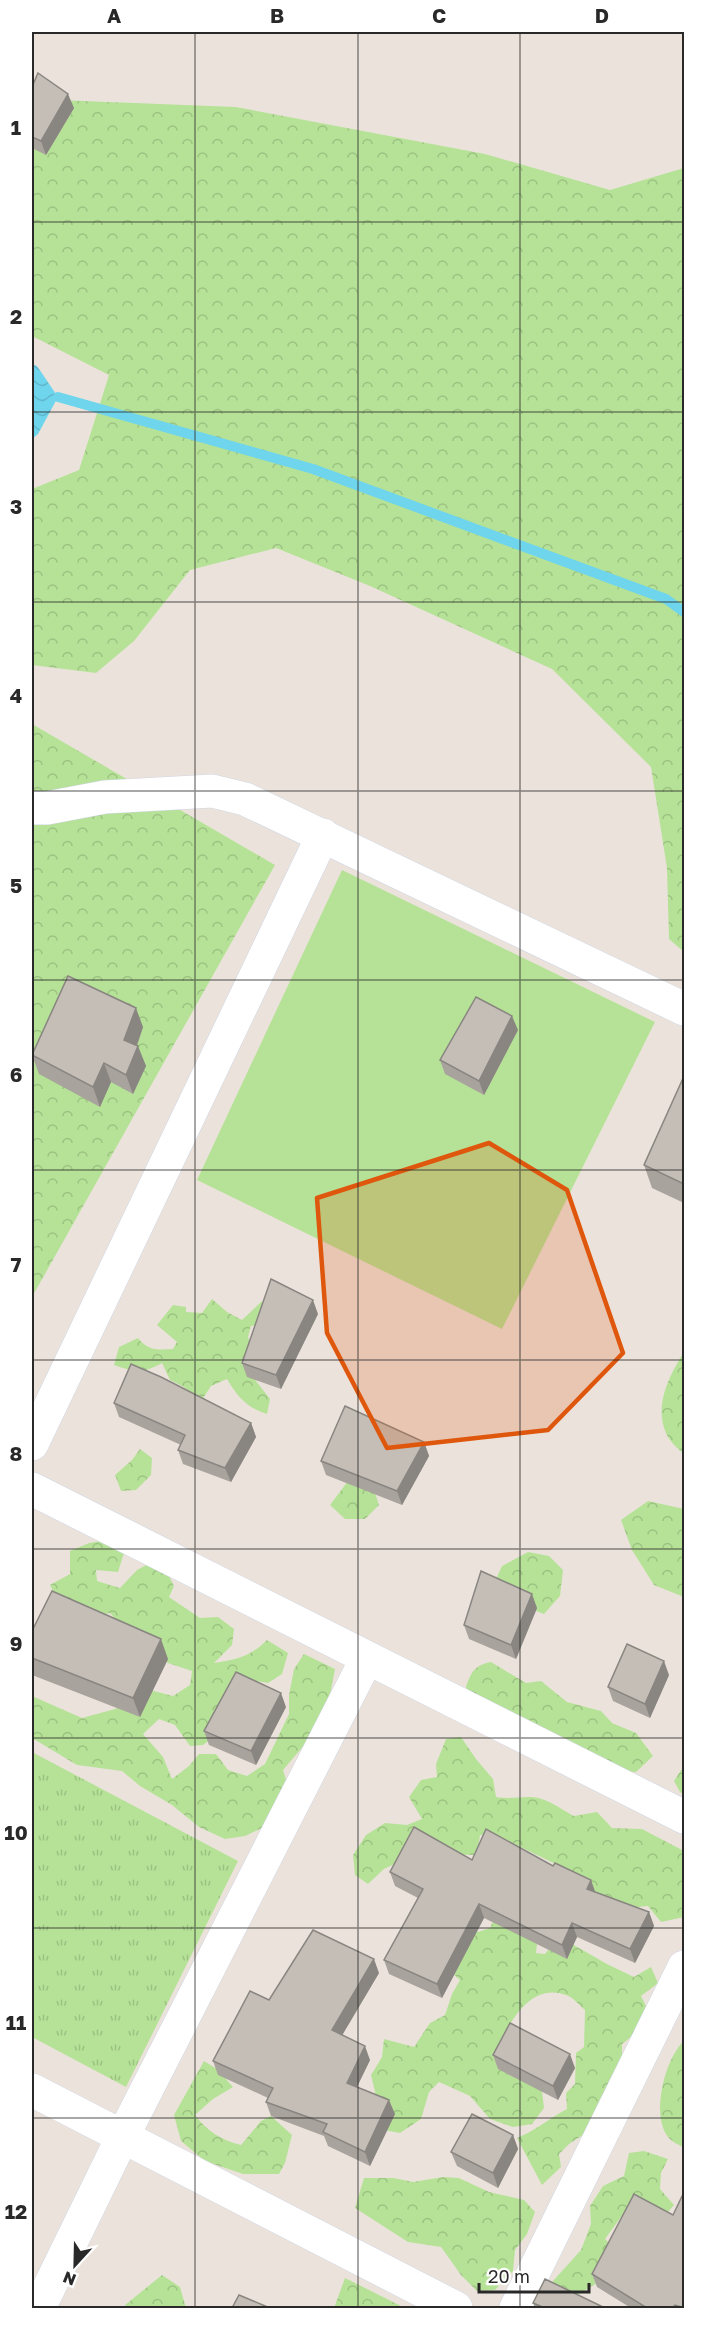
<svg xmlns="http://www.w3.org/2000/svg" width="716" height="2340" font-family="'Golos Text',sans-serif">
<defs>
<pattern id="forest-crowns" width="20" height="18" patternUnits="userSpaceOnUse" patternTransform="scale(1.5)"><rect width="20" height="18" fill="#b6e297"/><path d="M2 6a3 3 0 1 1 6 0M12 15a3 3 0 1 1 6 0" fill="none" stroke="#9cc282"/></pattern>
<pattern id="park-tufts" width="24" height="20" patternUnits="userSpaceOnUse" patternTransform="scale(1.5)"><rect width="24" height="20" fill="#b6e297"/><path d="M3 7l-1-3M5 7V3M7 7l1-3M15 17l-1-3M17 17v-4M19 17l1-3" fill="none" stroke="#9cc282"/></pattern>
<pattern id="water-waves" width="16" height="10" patternUnits="userSpaceOnUse" patternTransform="scale(1.5)"><rect width="16" height="10" fill="#6ed5ed"/><path d="M0 5q4-4 8 0t8 0" fill="none" stroke="#5fb7cb"/></pattern>
</defs>
<rect width="100%" height="100%" fill="#ebe3db"/>
<path fill="#b6e297" d="M342 870 655 1022 502 1329 197 1180Z"/>
<g fill="url(#forest-crowns)">
<path d="M32 99 236 107 485 154 610 190 684 168V952L669 939 667 868 651 767 552 669 370 586 276 548 190 570 134 641 96 673 32 665V489L79 470 109 375 32 336Z"/>
<path d="M32 724 275 865 32 1297Z"/>
<path d="M212 1299 227 1312 242 1320 261 1302 278 1299 263 1324 251 1326 248 1337 253 1350 241 1362 270 1399 267 1414C247 1408 237 1396 227 1379L211 1386 200 1403 184 1387 170 1380 162 1363C143 1374 134 1372 114 1365L119 1347 138 1338C148 1351 158 1350 173 1349L177 1342 157 1325 173 1305 186 1307V1312L202 1313Z"/>
<path d="M684 1352V1454C678 1449 669 1441 666 1433 654 1405 669 1376 684 1352Z"/>
<path d="M140 1449 152 1458 151 1475 136 1490 121 1491 115 1475 132 1460Z"/>
<path d="M348 1481 374 1490 379 1505 365 1519H345L330 1505Z"/>
<path d="M648 1501 684 1509V1597L654 1585 632 1550 621 1520Z"/>
<path d="M108 1540 124 1553 118 1572 96 1570 97 1581 120 1588 137 1570 152 1562 167 1572 174 1586 169 1597 200 1618 218 1617 234 1629 232 1645 214 1663C236 1660 251 1656 267 1640L288 1653 282 1674 268 1683 246 1679 218 1734 203 1745 190 1746 175 1725 159 1719 143 1734 163 1757 172 1779 189 1766 199 1754H216L228 1770 247 1776 265 1764 289 1714V1695L294 1669 304 1654 335 1669 329 1700 306 1743 283 1770 287 1783 262 1828 245 1836 225 1839 199 1827 172 1805 140 1786 122 1771 77 1765 32 1738V1696L82 1718 115 1709 150 1690 173 1696 190 1685 192 1671 168 1663 123 1627 110 1613 88 1617 64 1613 50 1585 70 1574V1551L89 1543Z"/>
<path d="M528 1552 549 1556 563 1570 560 1596 544 1614 521 1605 496 1579 502 1566Z"/>
<path d="M491 1662 526 1683 541 1681 567 1702 601 1711 612 1723 636 1733 653 1756 636 1772 621 1771 549 1739 539 1725 474 1701 466 1687C471 1672 475 1665 491 1662Z"/>
<path d="M461 1737 476 1759 493 1779 496 1797C509 1799 517 1797 529 1797 544 1796 561 1809 574 1816L597 1812 612 1828 642 1829 684 1851V1917L661 1922 648 1906 627 1908 593 1919 570 1871 500 1837 480 1835 477 1855 415 1854 384 1869 368 1884 355 1875 353 1855 366 1835 385 1823 407 1825 422 1819 409 1797 421 1780 437 1777 436 1764 446 1739Z"/>
<path d="M684 1769V1794L680 1792 674 1781 681 1770Z"/>
<path d="M495 1917 538 1935 536 1953 545 1954 554 1943 565 1940 607 1964 634 1977 651 1967 658 1983 641 1996 646 2006C640 2025 639 2032 622 2044V2062L586 2133 569 2144 559 2154 561 2167 542 2185 517 2138C535 2131 550 2118 567 2109L566 2093 575 2084 576 2053 584 2047 585 2010C579 2005 573 1997 566 1995 530 1982 509 2023 497 2050L540 2075 544 2108 532 2124 513 2127 490 2119 470 2096 439 2082 429 2092 421 2119 400 2133 384 2130 371 2075 382 2057 384 2039 414 2047 430 2023 445 2015 452 1994 460 1980 451 1972 467 1918 478 1932 490 1928Z"/>
<path d="M684 2041V2148C680 2145 672 2142 669 2138 650 2116 665 2058 684 2041Z"/>
<path d="M204 2061 217 2069 233 2087 213 2099 195 2115C207 2131 221 2140 241 2145L261 2121 271 2116 292 2135 285 2163 279 2174H243L205 2161 181 2141 174 2115Z"/>
<path d="M644 2151 668 2159 661 2173 660 2189 674 2205 662 2219 629 2206 605 2239 627 2260 605 2278 566 2302 546 2292 553 2281 581 2250 591 2224 590 2206 603 2186 624 2176 629 2153Z"/>
<path d="M443 2177 459 2178 489 2192 524 2200 535 2212 527 2234 515 2250 513 2271 495 2290 477 2291 461 2275 441 2247 408 2242 355 2208 364 2178H394L413 2182Z"/>
<path d="M162 2275 180 2287 186 2308H128L125 2305Z"/>
<path d="M345 2278 405 2308H334Z"/>
</g>
<path fill="url(#park-tufts)" d="M32 1752 238 1861 126 2087 32 2037Z"/>
<path fill="url(#water-waves)" d="M32 364 37 366 58 397 38 434 32 439Z"/>
<g fill="none" stroke-linecap="round" stroke-linejoin="round">
<path stroke="#6ed5ed" stroke-width="10" d="M58 397 313 469 666 599 684 612"/>
<g stroke="#d0d5e2" stroke-width="34">
<g id="minor">
<path d="M32 808H47L105 797 212 791 245 799 684 1009"/>
<path d="M32 1444 323 835"/>
<path d="M32 1489 684 1817"/>
<path d="M32 2090 456 2308"/>
<path d="M39 2308 122 2138 367 1658"/>
<path d="M516 2308 684 1967"/>
</g>
</g>
<use href="#minor" stroke="#fff" stroke-width="33"/>
</g>
<g fill="#a9a39d">
<path d="M32 87 74 108 46 155 32 148Z"/>
<path d="M143 1027 137 1046 146 1066 133 1094 111 1082 100 1107 39 1074 32 1055Z"/>
<path d="M518 1030 484 1095 445 1074 440 1060Z"/>
<path d="M684 1076V1203L652 1188 644 1165Z"/>
<path d="M318 1314 281 1389 247 1377 242 1363Z"/>
<path d="M114 1403 251 1423 256 1437 231 1482 183 1464 178 1450 181 1445 119 1417Z"/>
<path d="M424 1442 429 1456 402 1505 326 1475 321 1461Z"/>
<path d="M537 1608 516 1659 469 1639 464 1625Z"/>
<path d="M32 1631 168 1659 140 1717 32 1675Z"/>
<path d="M669 1675 650 1718 613 1701 608 1687Z"/>
<path d="M286 1707 256 1765 209 1745 204 1731Z"/>
<path d="M472 1860 595 1892 649 1912 654 1926 635 1963 577 1937 567 1959 484 1918 442 1998 389 1974 384 1960 418 1898 395 1886 390 1872Z"/>
<path d="M379 1973 342 2035 370 2060 357 2087 395 2114 370 2166 328 2146 324 2136 271 2116 266 2102 268 2098 218 2075 213 2061 269 2000Z"/>
<path d="M493 2055 575 2068 558 2100 498 2069Z"/>
<path d="M513 2135 518 2149 498 2188 457 2166 451 2152Z"/>
<path d="M673 2215 684 2308H631L597 2287 592 2274Z"/>
<path d="M533 2303 603 2307 604 2308H535Z"/>
</g>
<g fill="#898580">
<path d="M68 94 74 108 46 155 41 141Z"/>
<path d="M136 1008 143 1027 132 1059 124 1040Z"/>
<path d="M512 1016 518 1030 484 1095 479 1081Z"/>
<path d="M138 1046 146 1066 133 1094 126 1075Z"/>
<path d="M104 1063 111 1082 100 1107 93 1087Z"/>
<path d="M313 1300 318 1314 281 1389 276 1375Z"/>
<path d="M251 1423 256 1437 231 1482 225 1468Z"/>
<path d="M424 1442 429 1456 402 1505 397 1491Z"/>
<path d="M532 1594 537 1608 516 1659 511 1645Z"/>
<path d="M161 1639 168 1659 140 1717 133 1698Z"/>
<path d="M664 1661 669 1675 650 1718 645 1704Z"/>
<path d="M281 1693 286 1707 256 1765 251 1751Z"/>
<path d="M591 1880 596 1894 587 1889Z"/>
<path d="M479 1904 484 1918 442 1998 437 1984Z"/>
<path d="M649 1912 654 1926 635 1963 630 1949Z"/>
<path d="M572 1923 577 1937 567 1959 562 1945Z"/>
<path d="M374 1959 379 1973 337 2044 332 2030Z"/>
<path d="M365 2046 370 2060 352 2097 347 2083Z"/>
<path d="M570 2054 575 2068 558 2100 553 2086Z"/>
<path d="M389 2100 395 2114 370 2166 365 2152Z"/>
<path d="M513 2135 518 2149 498 2188 493 2173Z"/>
</g>
<g fill="#c4beb7" stroke="#898580" stroke-width="1.5">
<path d="M38 73 68 94 41 141 32 137V87Z"/>
<path d="M68 976 136 1008 124 1040 138 1046 126 1075 104 1063 93 1087 32 1055Z"/>
<path d="M476 997 512 1016 479 1081 440 1060Z"/>
<path d="M684 1076V1184L644 1165Z"/>
<path d="M271 1279 313 1300 276 1375 242 1363Z"/>
<path d="M131 1364 161 1377 251 1423 225 1468 178 1450 185 1435 114 1403Z"/>
<path d="M345 1406 424 1442 397 1491 321 1461Z"/>
<path d="M481 1571 532 1594 511 1645 464 1625Z"/>
<path d="M52 1591 161 1639 133 1698 32 1658V1631Z"/>
<path d="M627 1644 664 1661 645 1704 608 1687Z"/>
<path d="M236 1672 281 1693 251 1751 204 1731Z"/>
<path d="M414 1827 472 1860 486 1829 553 1866 555 1863 591 1880 587 1889 649 1912 630 1949 572 1923 562 1945 479 1904 437 1984 384 1960 423 1889 390 1872Z"/>
<path d="M313 1930 374 1959 332 2030 365 2046 347 2083 389 2100 365 2152 323 2132 327 2124 266 2102 273 2088 213 2061 250 1991 269 2000Z"/>
<path d="M510 2023 570 2054 553 2086 493 2055Z"/>
<path d="M472 2114 513 2135 493 2173 451 2152Z"/>
<path d="M684 2192V2308L675 2305 672 2308H647L592 2274 634 2194 673 2215Z"/>
<path d="M545 2279 603 2307 602 2308H545L533 2303Z"/>
<path d="M239 2295 270 2308H232Z"/>
</g>
<path fill="#de570d" fill-opacity="0.2" stroke="#de570d" stroke-width="4.5" stroke-linejoin="round" d="M489 1143 567 1190 623 1353 548 1430 387 1448 327 1333 317 1198Z"/>
<path fill="none" stroke="#292929" stroke-width="1.5" stroke-opacity="0.55" d="M195 32V2308M358 32V2308M520 32V2308M32 222H684M32 412H684M32 602H684M32 791H684M32 980H684M32 1170H684M32 1360H684M32 1549H684M32 1738H684M32 1928H684M32 2118H684"/>
<rect width="716" height="2340" fill="none" stroke="#ffffff" stroke-width="66"/>
<g transform="translate(75 2265) rotate(202)" stroke="#ffffff" stroke-width="4.5" paint-order="stroke">
<path d="M0-4.5L10 22L0 15L-10 22Z" fill="#292929"/>
<text y="-9" font-size="16" font-weight="bold" text-anchor="middle" fill="#292929">N</text>
</g>
<path d="M479 2283v9h110v-9" fill="none" stroke="#292929" stroke-width="3"/>
<text x="488" y="2283" font-size="18" fill="#292929" stroke="#ffffff" stroke-width="4.5" paint-order="stroke">20 m</text>
<rect x="33" y="33" width="650" height="2274" fill="none" stroke="#292929" stroke-width="2"/>
<g font-size="20" text-anchor="middle" font-weight="bold" fill="#292929">
<text x="114" y="23">A</text>
<text x="277" y="23">B</text>
<text x="439" y="23">C</text>
<text x="602" y="23">D</text>
<text x="16" y="135">1</text>
<text x="16" y="324">2</text>
<text x="16" y="514">3</text>
<text x="16" y="703">4</text>
<text x="16" y="893">5</text>
<text x="16" y="1082">6</text>
<text x="16" y="1272">7</text>
<text x="16" y="1461">8</text>
<text x="16" y="1651">9</text>
<text x="16" y="1840">10</text>
<text x="16" y="2030">11</text>
<text x="16" y="2219">12</text>
</g>
</svg>
